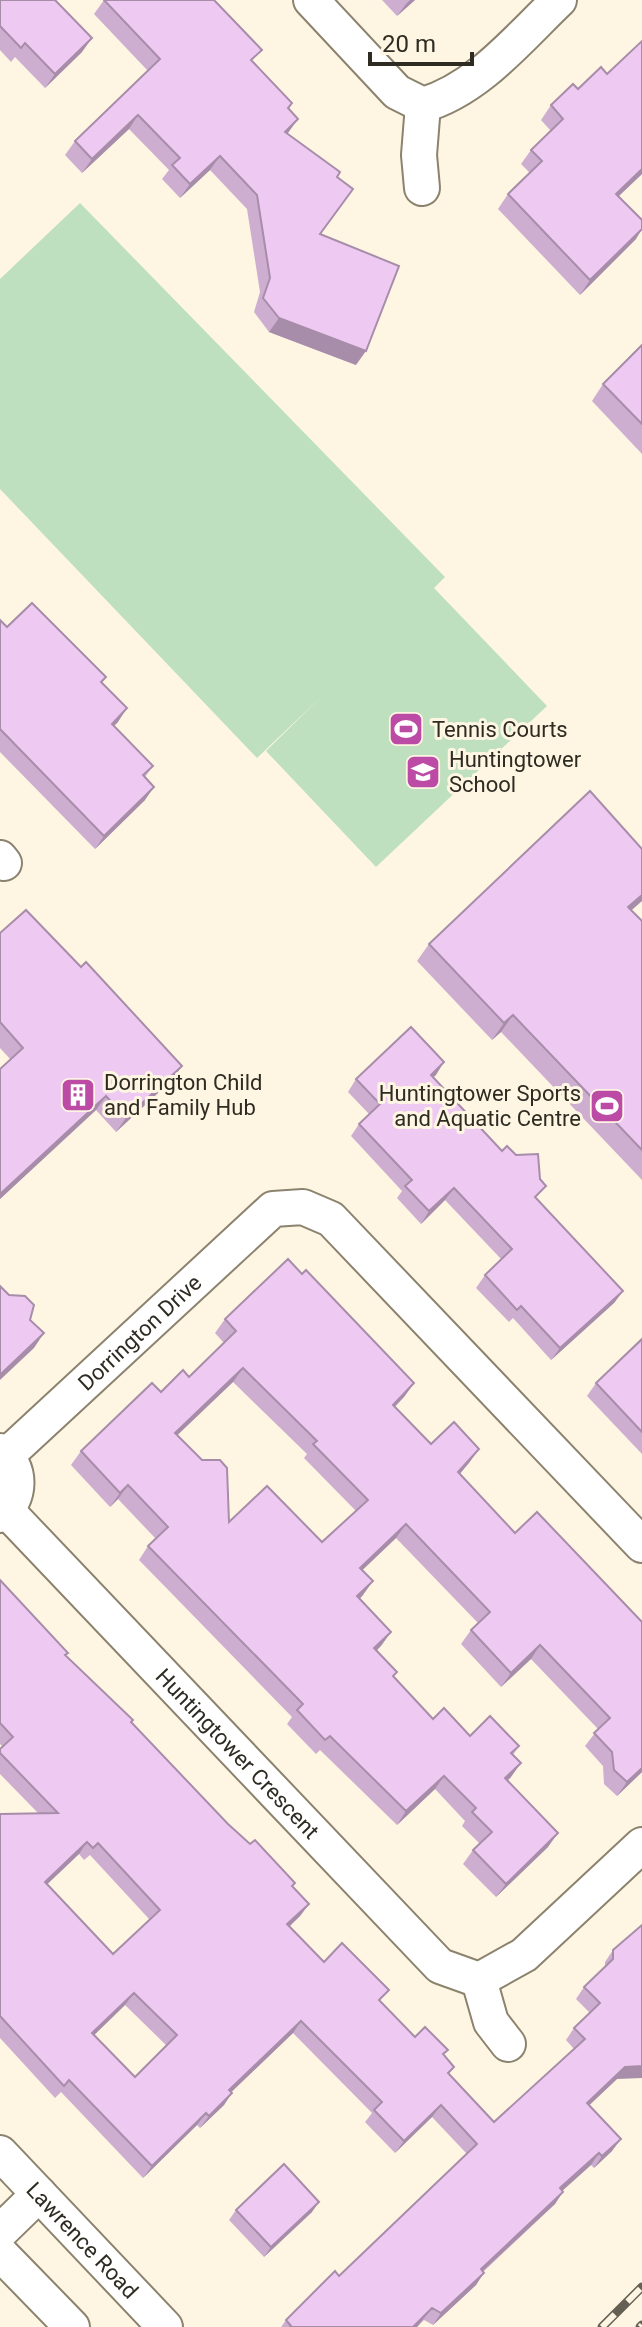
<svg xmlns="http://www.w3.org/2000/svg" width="642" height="2327" viewBox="0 0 642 2327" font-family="Roboto,sans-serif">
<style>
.green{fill:#bee0be}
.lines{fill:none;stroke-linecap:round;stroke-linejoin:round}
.minor-casing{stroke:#8c836e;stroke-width:38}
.minor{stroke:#fff;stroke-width:34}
.rail-casing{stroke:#646054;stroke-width:9}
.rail{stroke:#fef6e3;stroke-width:6;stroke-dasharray:18;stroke-linecap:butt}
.wall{fill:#cdaed0;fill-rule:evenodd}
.shaded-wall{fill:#a78da9}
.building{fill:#eecaf2;stroke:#a78da9;stroke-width:2;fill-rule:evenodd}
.labels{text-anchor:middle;stroke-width:6;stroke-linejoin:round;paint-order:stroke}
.poi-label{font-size:22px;fill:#2e2b22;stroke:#fef6e3;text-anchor:start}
.street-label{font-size:22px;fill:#2e2b22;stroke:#fef6e3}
</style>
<rect width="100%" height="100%" fill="#fef6e3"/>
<path class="green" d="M80 203 445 577 434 588 547 706 376 867 266 751 322 696 257 758 0 489V279Z"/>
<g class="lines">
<g class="minor-casing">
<g id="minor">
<path d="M311 0 397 92 423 105C478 89 518 39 559 0"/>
<path d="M422 188 419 155 423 105"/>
<path d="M0 858 4 863"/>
<path d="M0 1451C22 1466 22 1499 0 1515"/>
<path id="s1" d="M6 1456 273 1209 303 1207 331 1219 642 1545"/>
<path id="s2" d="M6 1510 440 1966 479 1980 524 1955 642 1845"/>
<path d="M479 1980 491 2022 508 2044"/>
<path id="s3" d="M0 2153 165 2327"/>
<path d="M0 2232 39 2194"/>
<path d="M0 2253 72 2327"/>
</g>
</g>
<use href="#minor" class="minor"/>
<g class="rail-casing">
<g id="rail">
<path d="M602 2327 642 2287"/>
<path d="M640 2327 642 2325"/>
</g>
</g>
<use href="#rail" class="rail"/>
</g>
<g class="wall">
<path d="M0 0 82 52 45 88 15 57 11 62 0 50Z"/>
<path d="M104 0 254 62 292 103 289 109 288 134 337 177 320 234 356 365 269 332 254 312 260 292 247 209 210 170 180 198 162 179 169 170 129 129 82 173 65 155 75 141 148 71 94 14Z"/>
<path d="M382 0H415L397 16Z"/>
<path d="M551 105 642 174 619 196 636 239 580 295 498 209 508 194 530 173 521 164 531 150 551 131 541 120Z"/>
<path d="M642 345V454L592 401 603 384Z"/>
<path d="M0 620 7 627 106 677 102 683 118 722 114 726 153 766 145 777V800L95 849 0 752Z"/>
<path d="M632 911 642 921V1180L501 1032 492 1040 417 961 429 944Z"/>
<path d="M0 933 171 1081 116 1132 96 1110 0 1199V1069L11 1060 0 1048Z"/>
<path d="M436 1075 433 1077 537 1199 623 1291 614 1303 551 1360 513 1318 509 1322 476 1288 485 1275 502 1260 445 1200 421 1224 397 1198 402 1191 351 1136 359 1124 369 1114 348 1092 356 1079Z"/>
<path d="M302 1274 414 1383 404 1397 395 1407 431 1444 479 1449 460 1474 515 1533 642 1772 617 1796 604 1784 603 1766 585 1746 598 1729 531 1659 501 1687 461 1644 471 1630 478 1623 396 1538 362 1570 363 1595 360 1599 391 1632 377 1650 394 1677 433 1719 470 1736 519 1746 513 1755 511 1777 508 1780 548 1847 496 1897 463 1864 473 1850 480 1844 462 1826 465 1821 435 1789 397 1825 320 1750 316 1754 287 1724 292 1717 139 1560 148 1546 156 1539 118 1499 110 1507 71 1465 81 1451 161 1392 189 1377 224 1343 215 1333 225 1319ZM233 1382 307 1454 304 1458 356 1511 322 1542 229 1522 177 1435Z"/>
<path d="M642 1339V1454L587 1396 596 1383Z"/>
<path d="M0 1580 66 1656 228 1824 292 1886 309 1904 300 1916 289 1927 324 1962 381 2002 415 2037 444 2056 454 2067 449 2074 494 2122 574 2049 566 2040 574 2028 590 2013 576 1999 584 1987 605 1967V1962L613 1950 617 2079 589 2105 612 2151 594 2168 591 2165 562 2191 555 2204 483 2272 476 2285 433 2325 424 2320 417 2327H281L286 2320 339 2276 467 2154 432 2117 395 2153 365 2122 372 2113 293 2033 231 2092 224 2105 200 2128 197 2125 143 2178 61 2092 55 2098 0 2038V1814L38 1813 0 1774V1749L3 1747 0 1744ZM79 1854 84 1860 90 1855 150 1920 113 1954 47 1884ZM125 2005 167 2046 135 2077 94 2035Z"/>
<path d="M236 2210 312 2212 264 2257 229 2220Z"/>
</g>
<g class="shaded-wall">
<path d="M410 0H415L397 16 406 4Z"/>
<path d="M92 38 82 52 45 88 55 74Z"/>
<path d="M138 115 129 129 82 173 92 159Z"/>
<path d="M298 119 288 133 275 146 285 132Z"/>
<path d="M220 156 210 170 180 198 190 184Z"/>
<path d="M642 169V174L606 208 616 194Z"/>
<path d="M642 229 636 239 580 295 590 280Z"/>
<path d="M279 318 366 351 356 365 269 332Z"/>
<path d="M127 708 118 722 102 737 112 724Z"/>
<path d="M154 787 145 800 95 849 104 836Z"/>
<path d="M642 895V901L616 924 628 907Z"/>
<path d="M513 1015 501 1032 492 1040 504 1023Z"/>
<path d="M444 1062 436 1075 422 1087 431 1075Z"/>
<path d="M182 1066 171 1081 116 1132 126 1118Z"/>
<path d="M106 1096 96 1110 0 1199V1194Z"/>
<path d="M454 1188 445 1200 421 1224 429 1211Z"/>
<path d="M623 1291 614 1303 551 1360 560 1348Z"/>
<path d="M44 1333 34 1348 0 1380V1375Z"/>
<path d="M243 1368 233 1382 165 1447 175 1433Z"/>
<path d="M414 1383 404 1397 383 1418 393 1405Z"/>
<path d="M479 1449 469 1463 449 1486 458 1472Z"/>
<path d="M128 1485 118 1499 110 1507 120 1493Z"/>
<path d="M406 1524 396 1538 350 1582 360 1568Z"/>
<path d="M373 1581 363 1595 348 1610 357 1596Z"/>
<path d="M391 1632 381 1646 365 1662 374 1648Z"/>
<path d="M540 1645 531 1659 501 1687 511 1673Z"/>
<path d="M521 1763 511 1777 496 1792 505 1778Z"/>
<path d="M642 1768V1772L617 1796 627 1782Z"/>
<path d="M444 1776 435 1789 397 1825 406 1811Z"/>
<path d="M558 1833 548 1847 496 1897 506 1884Z"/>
<path d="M87 1842 79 1854 37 1894 45 1882Z"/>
<path d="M309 1904 300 1916 279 1936 287 1924Z"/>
<path d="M134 1993 125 2005 84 2045 92 2033Z"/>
<path d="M301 2021 293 2033 221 2102 229 2090Z"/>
<path d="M642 2066V2078L617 2079 579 2115 587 2103 625 2067Z"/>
<path d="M232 2093 224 2105 200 2128 209 2116Z"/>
<path d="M441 2105 432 2117 395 2153 404 2141Z"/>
<path d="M206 2113 197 2125 143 2178 152 2166Z"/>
<path d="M621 2139 612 2151 594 2168 602 2156Z"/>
<path d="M599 2153 591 2165 552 2200 560 2188Z"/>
<path d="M563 2192 555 2204 472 2281 481 2269Z"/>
<path d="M319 2202 312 2212 264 2257 271 2247Z"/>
<path d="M484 2273 476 2285 433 2325 441 2313Z"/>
<path d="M432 2308 417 2327H413Z"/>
</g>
<g class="building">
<path d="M0 0H55L92 38 55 74 25 43 21 48 0 26Z"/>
<path d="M104 0H214L262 50 251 60 292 103 288 108 298 119 285 132 340 172 337 177 353 189 320 234 399 266 366 351 279 318 263 298 270 278 257 195 220 156 190 184 172 165 180 158 138 115 92 159 75 141 160 59Z"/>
<path d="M642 41V169L616 194 642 220V229L590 280 508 194 542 161 531 150 563 119 551 105 573 84 578 89 601 67 607 74Z"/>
<path d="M642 345V424L603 384Z"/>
<path d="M32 603 106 677 101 682 127 708 112 724 153 766 143 775 154 787 104 836 0 729V620L7 627Z"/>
<path d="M590 791 642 849V895L628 907 642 921V1150L513 1015 504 1023 429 944Z"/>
<path d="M26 910 81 967 86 962 182 1066 126 1118 106 1096 0 1194V1069L23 1048 0 1022V933Z"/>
<path d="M411 1027 444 1062 431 1075 502 1151 507 1146 516 1155 538 1154 540 1179 546 1186 535 1197 623 1291 560 1348 521 1306 517 1310 485 1275 512 1249 454 1188 429 1211 405 1186 412 1180 359 1124 380 1104 356 1079Z"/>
<path d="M288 1259 302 1274 306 1270 414 1383 393 1405 431 1444 454 1422 479 1449 458 1472 515 1533 537 1512 642 1622V1768L627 1782 614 1770 612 1752 594 1733 610 1718 540 1645 511 1673 471 1630 490 1612 406 1524 360 1568 373 1581 357 1596 391 1632 374 1648 397 1672 393 1676 433 1719 444 1708 470 1736 490 1716 519 1746 511 1753 521 1763 505 1778 558 1833 506 1884 473 1850 492 1832 472 1812 476 1808 444 1776 406 1811 330 1736 325 1740 297 1710 303 1704 148 1546 168 1527 128 1485 120 1493 81 1451 152 1383 161 1392 183 1370 189 1377 236 1331 225 1319ZM243 1368 317 1441 313 1444 368 1500 322 1542 267 1486 229 1522 227 1468 220 1460H202L175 1433Z"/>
<path d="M0 1286 9 1295 25 1296 34 1305 30 1320 44 1333 0 1375Z"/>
<path d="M642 1339V1432L596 1383Z"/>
<path d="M0 1580 68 1653 65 1655 133 1720 131 1722 228 1824 250 1844 255 1840 295 1883 292 1886 309 1904 287 1924 324 1962 342 1943 389 1990 379 2000 415 2037 425 2027 448 2050 443 2054 454 2067 448 2073 494 2122 585 2039 574 2028 600 2003 584 1987 613 1959V1950L642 1925V2066L625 2067 587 2103 621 2139 602 2156 599 2153 560 2188 563 2192 481 2269 484 2273 441 2313 432 2308 413 2327H290L291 2326 286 2320 335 2271 339 2276 477 2144 441 2105 404 2141 374 2110 382 2102 301 2021 229 2090 232 2093 209 2116 206 2113 152 2166 69 2080 64 2086 0 2016V1814L58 1813 0 1753V1749L13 1737 0 1723ZM87 1842 93 1848 98 1843 160 1910 113 1954 45 1882ZM134 1993 177 2035 135 2077 92 2033Z"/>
<path d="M284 2164 319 2202 271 2247 236 2210Z"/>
</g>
<defs>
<g id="stadium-square" transform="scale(1.8)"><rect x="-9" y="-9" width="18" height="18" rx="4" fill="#bc4ba6" stroke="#fef6e3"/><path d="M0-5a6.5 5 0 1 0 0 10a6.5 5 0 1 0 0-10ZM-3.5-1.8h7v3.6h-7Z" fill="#fff"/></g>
<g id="school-square" transform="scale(1.8)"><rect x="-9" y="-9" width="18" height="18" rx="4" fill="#bc4ba6" stroke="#fef6e3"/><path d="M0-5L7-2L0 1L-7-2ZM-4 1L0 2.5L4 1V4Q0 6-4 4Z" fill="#fff"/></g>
<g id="building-square" transform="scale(1.8)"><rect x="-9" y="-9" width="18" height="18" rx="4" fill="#bc4ba6" stroke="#fef6e3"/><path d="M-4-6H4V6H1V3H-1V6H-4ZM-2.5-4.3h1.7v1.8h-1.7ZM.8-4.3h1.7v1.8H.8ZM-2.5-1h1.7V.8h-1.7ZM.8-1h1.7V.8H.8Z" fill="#fff"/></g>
</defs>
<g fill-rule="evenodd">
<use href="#stadium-square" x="406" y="729"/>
<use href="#school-square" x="423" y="772"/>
<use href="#building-square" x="78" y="1095"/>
<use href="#stadium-square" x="607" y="1106"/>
</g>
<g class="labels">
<g class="poi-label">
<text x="432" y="737">Tennis Courts</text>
<text x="449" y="767">Huntingtower<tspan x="449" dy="25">School</tspan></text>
<text x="104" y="1090">Dorrington Child<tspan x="104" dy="25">and Family Hub</tspan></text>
<text x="581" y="1101" text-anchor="end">Huntingtower Sports<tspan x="581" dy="25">and Aquatic Centre</tspan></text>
</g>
<g class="street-label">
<text dy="8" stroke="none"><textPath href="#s1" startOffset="182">Dorrington Drive</textPath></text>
<text dy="8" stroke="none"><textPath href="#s2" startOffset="336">Huntingtower Crescent</textPath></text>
<text dy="8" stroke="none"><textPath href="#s3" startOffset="120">Lawrence Road</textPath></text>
</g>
</g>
<path d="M370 52v12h102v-12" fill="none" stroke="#2e2b22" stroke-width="4"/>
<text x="382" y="52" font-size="24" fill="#2e2b22" stroke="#fef6e3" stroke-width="6" paint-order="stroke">20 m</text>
</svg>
